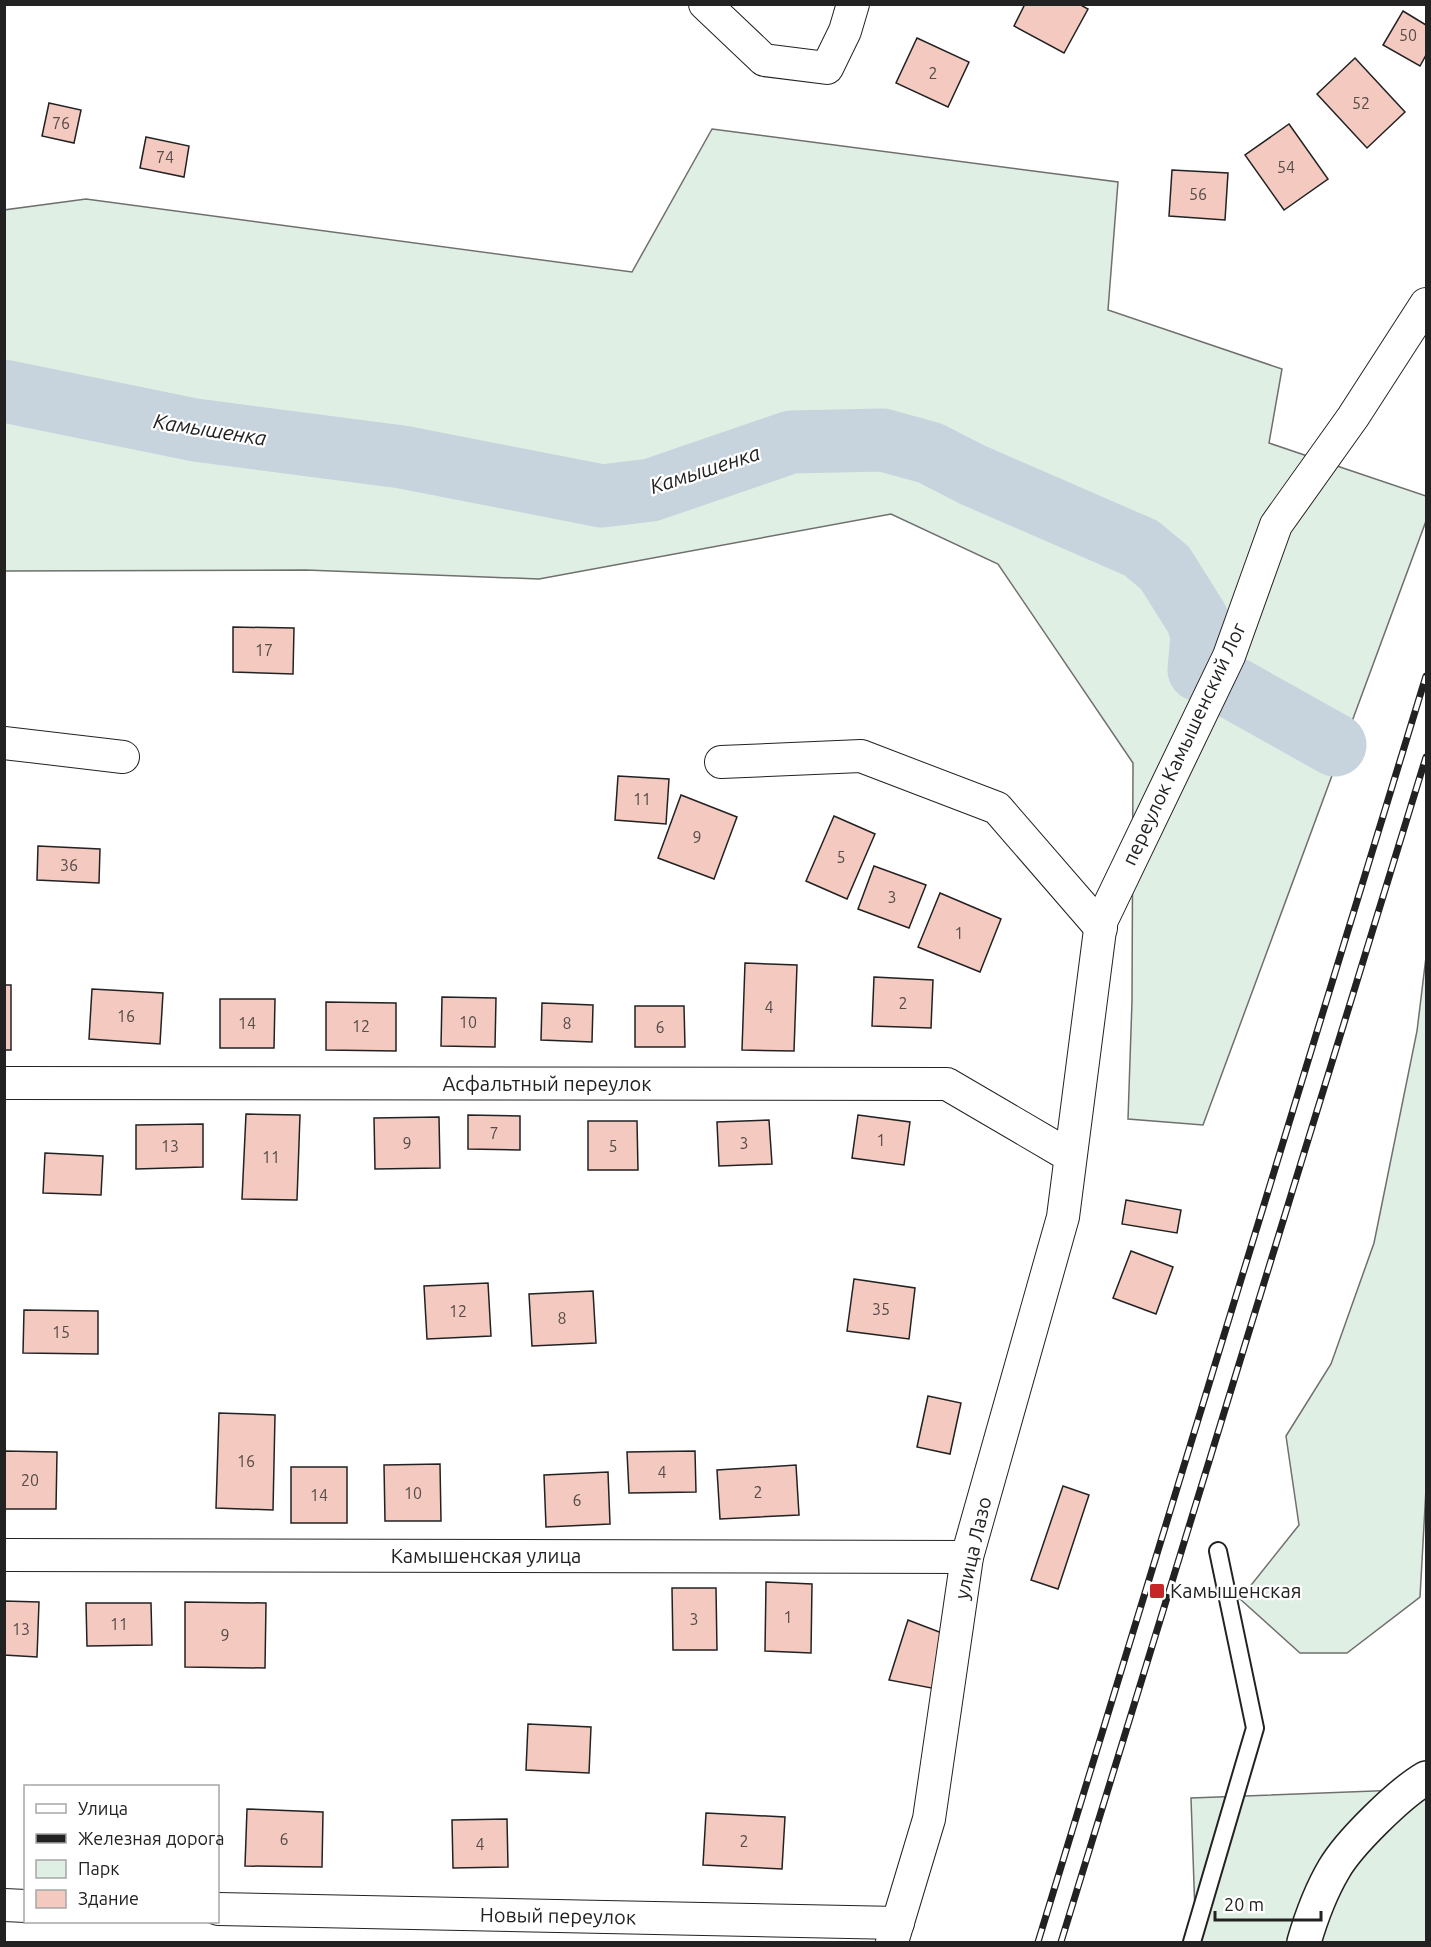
<svg xmlns="http://www.w3.org/2000/svg" width="1431" height="1947" viewBox="0 0 1431 1947" font-family="Ubuntu,sans-serif">
<style>
.green{fill:#e0efe3;stroke:#6f6f6f;stroke-width:1.5}
.lines{fill:none;stroke-linecap:round;stroke-linejoin:round}
.river{stroke:#c7d3dd;stroke-width:63}
.building{fill:#f3c9c0;stroke:#222;stroke-width:1.5}
.lane-casing{stroke:#222;stroke-width:20}
.street-casing{stroke:#222;stroke-width:34}
.highway-casing{stroke:#222;stroke-width:36}
.lane{stroke:#fff;stroke-width:16}
.street{stroke:#fff;stroke-width:32}
.highway{stroke:#fff;stroke-width:33}
.rail-casing{stroke:#222;stroke-width:7}
.rail{stroke:#fff;stroke-width:4.5;stroke-dasharray:14;stroke-linecap:butt}
.poi-dot{fill:#c62828;stroke:#fff;stroke-width:2}
.labels{text-anchor:middle;stroke-width:4.5;stroke-linejoin:round;paint-order:stroke}
.number-label{font-size:16px;fill:#564c4a}
.street-label{font-size:20px;fill:#222;stroke:#fff}
.poi-label{font-size:20px;fill:#222;stroke:#fff;text-anchor:start}
.water-label{font-size:21px;font-style:italic;fill:#222;stroke:#fff}
</style>
<rect width="100%" height="100%" fill="#fff"/>
<g class="green">
<path d="M712 129 1118 182 1108 310 1282 369 1269 443 1426 496V521L1203 1125 1128 1119 1132 1001 1133 763 998 564 891 514 539 579 306 570 5 571 4 210 86 199 632 272Z"/>
<path d="M1426 957V1489L1420 1597 1347 1653H1300L1240 1599 1299 1525 1286 1436 1331 1364 1374 1243 1417 1031Z"/>
<path d="M1426 1789V1942H1196L1191 1798Z"/>
</g>
<g class="lines">
<g class="river">
<path d="M4 391 195 430 402 457 602 496 651 490 791 442 883 440 930 453 973 475 1141 548 1165 568 1197 619 1202 635 1199 670"/>
<path d="M1235 689 1335 745"/>
</g>
</g>
<g class="building">
<path d="M1025 4H1079L1088 9 1064 53 1014 26Z"/>
<path d="M1403 11 1426 25V55L1420 66 1383 45Z"/>
<path d="M917 38 969 62 948 107 896 83Z"/>
<path d="M1355 58 1405 112 1367 148 1317 94Z"/>
<path d="M49 103 81 110 74 143 42 136Z"/>
<path d="M1289 124 1328 179 1284 210 1245 155Z"/>
<path d="M146 137 189 146 184 177 140 168Z"/>
<path d="M1172 170 1228 173 1225 220 1169 216Z"/>
<path d="M233 627 294 628 293 674 233 672Z"/>
<path d="M618 776 669 779 666 824 615 820Z"/>
<path d="M681 795 737 817 714 879 658 858Z"/>
<path d="M834 816 875 834 847 899 806 881Z"/>
<path d="M38 846 100 849 99 883 37 880Z"/>
<path d="M874 866 926 885 909 928 858 909Z"/>
<path d="M940 893 1001 919 980 972 918 947Z"/>
<path d="M745 963 797 965 794 1051 742 1050Z"/>
<path d="M874 977 933 980 931 1028 872 1026Z"/>
<rect x="4" y="985" width="7" height="65"/>
<path d="M92 989 163 993 160 1044 89 1039Z"/>
<path d="M442 997 496 998 495 1047 441 1046Z"/>
<path d="M220 999H275L274 1048H220Z"/>
<path d="M326 1002 396 1003V1051L326 1050Z"/>
<path d="M542 1003 593 1005 592 1042 541 1040Z"/>
<path d="M635 1006H684L685 1047H635Z"/>
<path d="M246 1114 300 1115 297 1200 242 1199Z"/>
<path d="M468 1115 520 1116V1150L468 1149Z"/>
<path d="M858 1115 910 1122 904 1165 852 1158Z"/>
<path d="M439 1117 440 1168 375 1169 374 1118Z"/>
<path d="M769 1120 772 1164 719 1166 717 1122Z"/>
<path d="M588 1121H637L638 1170H588Z"/>
<path d="M203 1124V1167L136 1169V1125Z"/>
<path d="M45 1153 103 1156 101 1195 43 1193Z"/>
<path d="M1126 1200 1181 1210 1177 1233 1122 1224Z"/>
<path d="M1131 1251 1173 1267 1156 1314 1113 1298Z"/>
<path d="M854 1279 915 1288 909 1339 847 1331Z"/>
<path d="M488 1283 491 1336 427 1339 424 1286Z"/>
<path d="M593 1291 596 1343 532 1346 529 1294Z"/>
<path d="M24 1310 98 1311V1354L23 1353Z"/>
<path d="M928 1396 961 1403 950 1454 917 1447Z"/>
<path d="M219 1413 275 1415 273 1510 216 1508Z"/>
<path d="M4 1451 57 1452 56 1509H4Z"/>
<path d="M695 1451 696 1492 629 1493 627 1452Z"/>
<path d="M440 1464 441 1521H385L384 1465Z"/>
<path d="M796 1465 799 1515 720 1519 717 1470Z"/>
<rect x="291" y="1467" width="56" height="56"/>
<path d="M608 1472 610 1524 546 1527 544 1475Z"/>
<path d="M1063 1486 1089 1495 1058 1589 1031 1580Z"/>
<path d="M766 1582 812 1584 811 1653 765 1651Z"/>
<path d="M672 1588H716L717 1650H673Z"/>
<path d="M4 1601 39 1602 37 1657 4 1655Z"/>
<path d="M185 1602 266 1603 265 1668 185 1667Z"/>
<path d="M86 1603H151L152 1645 87 1646Z"/>
<path d="M908 1620 955 1638 942 1690 889 1680Z"/>
<path d="M528 1724 591 1727 589 1773 526 1770Z"/>
<path d="M247 1809 323 1812 322 1867 245 1866Z"/>
<path d="M706 1813 785 1817 782 1869 703 1865Z"/>
<path d="M507 1819 508 1867 453 1868 452 1820Z"/>
</g>
<g class="lines">
<g class="lane-casing">
<path id="lane" d="M1192 1942 1255 1728 1218 1551"/>
</g>
<g class="street-casing">
<g id="street">
<path d="M705 4 764 60 827 68 845 31 853 4"/>
<path d="M4 743 123 757"/>
<path d="M721 762 861 756 997 808 1101 928"/>
<path d="M4 1083 947 1084 1070 1156"/>
<path d="M4 1555 967 1557"/>
<path d="M4 1905 26 1906"/>
<path d="M218 1909 898 1923"/>
<path d="M892 1942 929 1819 967 1557 1063 1217 1101 922 1229 656 1276 525 1353 417 1426 304"/>
</g>
</g>
<g class="highway-casing">
<path id="highway" d="M1304 1942C1311 1918 1321 1891 1334 1869 1349 1843 1400 1793 1426 1778"/>
</g>
<use href="#lane" class="lane"/>
<use href="#street" class="street"/>
<use href="#highway" class="highway"/>
<g class="rail-casing">
<g id="rail">
<path d="M1038 1942 1426 676"/>
<path d="M1061 1942 1426 757"/>
</g>
</g>
<use href="#rail" class="rail"/>
</g>
<rect class="poi-dot" x="1149" y="1583" width="16" height="16" rx="3"/>
<g class="labels">
<g class="number-label">
<text x="1408" y="41">50</text>
<text x="933" y="79">2</text>
<text x="1361" y="109">52</text>
<text x="61" y="129">76</text>
<text x="165" y="163">74</text>
<text x="1286" y="173">54</text>
<text x="1198" y="200">56</text>
<text x="264" y="656">17</text>
<text x="642" y="805">11</text>
<text x="697" y="843">9</text>
<text x="841" y="863">5</text>
<text x="69" y="871">36</text>
<text x="892" y="903">3</text>
<text x="959" y="939">1</text>
<text x="903" y="1009">2</text>
<text x="769" y="1013">4</text>
<text x="126" y="1022">16</text>
<text x="468" y="1028">10</text>
<text x="247" y="1029">14</text>
<text x="567" y="1029">8</text>
<text x="361" y="1032">12</text>
<text x="660" y="1033">6</text>
<text x="494" y="1139">7</text>
<text x="881" y="1146">1</text>
<text x="407" y="1149">9</text>
<text x="744" y="1149">3</text>
<text x="170" y="1152">13</text>
<text x="613" y="1152">5</text>
<text x="271" y="1163">11</text>
<text x="881" y="1315">35</text>
<text x="458" y="1317">12</text>
<text x="562" y="1324">8</text>
<text x="61" y="1338">15</text>
<text x="246" y="1467">16</text>
<text x="662" y="1478">4</text>
<text x="30" y="1486">20</text>
<text x="758" y="1498">2</text>
<text x="413" y="1499">10</text>
<text x="319" y="1501">14</text>
<text x="577" y="1506">6</text>
<text x="788" y="1623">1</text>
<text x="694" y="1625">3</text>
<text x="119" y="1630">11</text>
<text x="21" y="1635">13</text>
<text x="225" y="1641">9</text>
<text x="284" y="1845">6</text>
<text x="744" y="1847">2</text>
<text x="480" y="1850">4</text>
</g>
<g class="street-label">
<text transform="translate(1184 744) rotate(-65)" y="7">переулок Камышенский Лог</text>
<text x="547" y="1091">Асфальтный переулок</text>
<text transform="translate(973 1548) rotate(-77)" y="7">улица Лазо</text>
<text x="486" y="1563">Камышенская улица</text>
<text transform="translate(558 1916) rotate(1)" y="7">Новый переулок</text>
</g>
<g class="poi-label">
<text x="1170" y="1598">Камышенская</text>
</g>
<g class="water-label">
<text transform="translate(210 430) rotate(9)" y="7">Камышенка</text>
<text transform="translate(705 470) rotate(-18)" y="7">Камышенка</text>
</g>
</g>
<rect width="1431" height="1947" fill="none" stroke="#222222" stroke-width="12"/>
<rect x="24" y="1785" width="195" height="138" fill="#ffffff" stroke="#a7a7a7" stroke-width="1.5"/>
<rect x="36" y="1804" width="30" height="9" fill="#ffffff" stroke="#a7a7a7" stroke-width="1.5"/>
<text x="78" y="1815" font-size="18" fill="#222222">Улица</text>
<rect x="36" y="1834" width="30" height="9" fill="#222222" stroke="#a7a7a7" stroke-width="1.5"/>
<text x="78" y="1845" font-size="18" fill="#222222">Железная дорога</text>
<rect x="36" y="1860" width="30" height="18" fill="#e0efe3" stroke="#a7a7a7" stroke-width="1.5"/>
<text x="78" y="1875" font-size="18" fill="#222222">Парк</text>
<rect x="36" y="1890" width="30" height="18" fill="#f3c9c0" stroke="#a7a7a7" stroke-width="1.5"/>
<text x="78" y="1905" font-size="18" fill="#222222">Здание</text>
<path d="M1215 1911v9h106v-9" fill="none" stroke="#222222" stroke-width="3"/>
<text x="1224" y="1911" font-size="18" fill="#222222" stroke="#ffffff" stroke-width="4.5" paint-order="stroke">20 m</text>
</svg>
